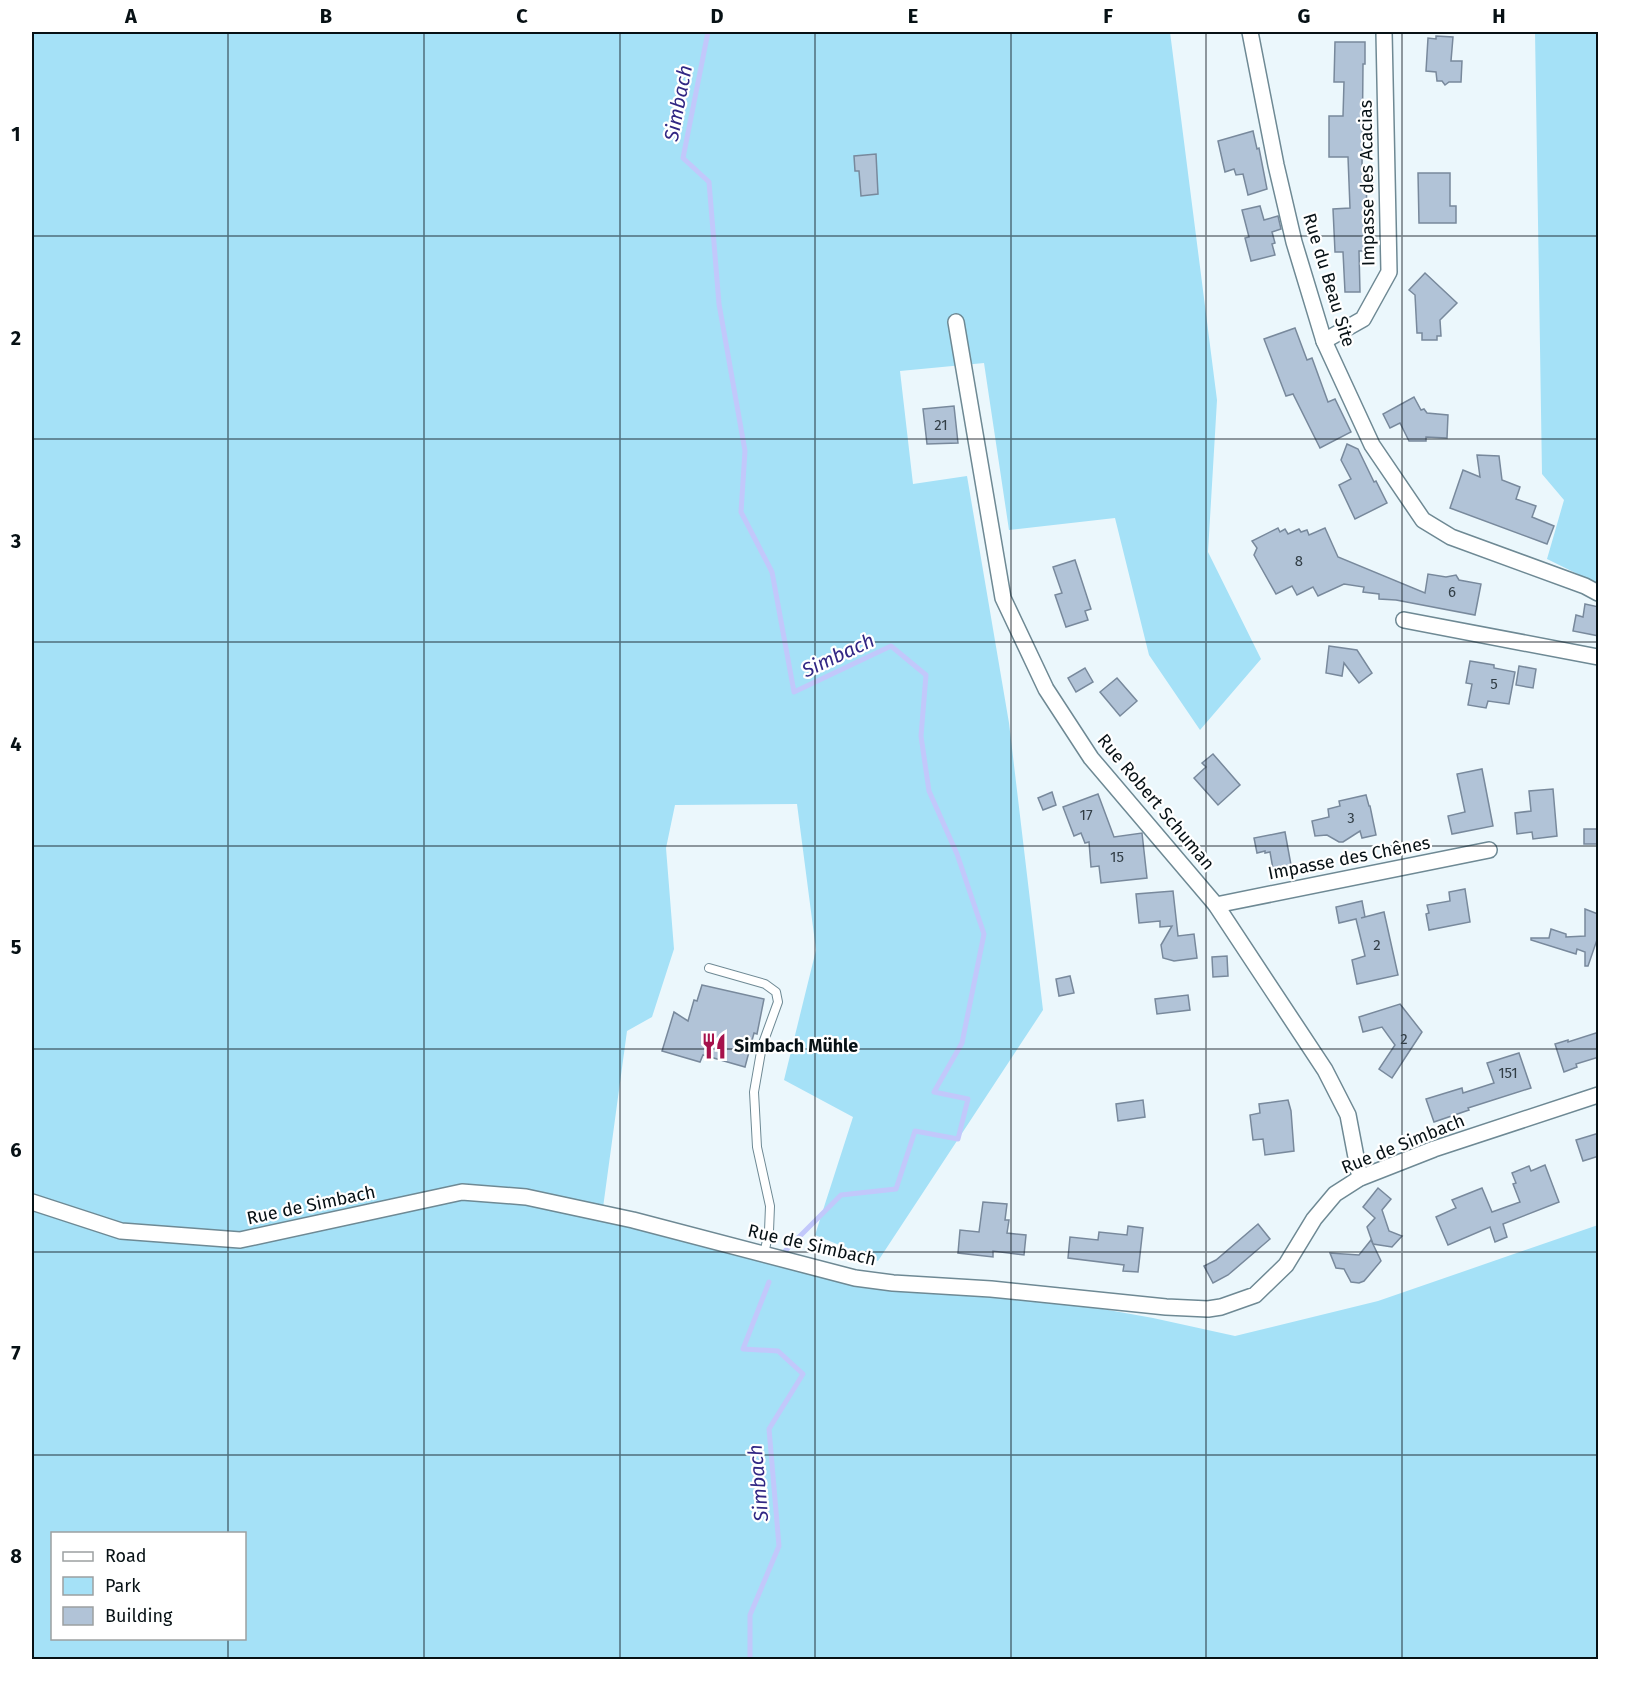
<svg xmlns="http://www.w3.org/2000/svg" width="1630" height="1691" viewBox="0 0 1630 1691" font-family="'Fira Sans',sans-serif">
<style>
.green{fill:#a5e1f7;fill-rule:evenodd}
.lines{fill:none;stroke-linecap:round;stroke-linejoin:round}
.stream{stroke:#c2c8fb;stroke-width:5}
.building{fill:#b1c3d7;stroke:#78899c;stroke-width:1.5}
.lane-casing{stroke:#6e8994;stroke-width:10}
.street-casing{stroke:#6e8994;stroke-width:18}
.lane{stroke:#fff;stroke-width:8}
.street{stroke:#fff;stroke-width:15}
.grid{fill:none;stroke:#071115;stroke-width:1.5;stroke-opacity:0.55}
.labels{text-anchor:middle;stroke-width:4.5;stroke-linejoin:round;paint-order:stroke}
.number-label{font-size:15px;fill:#323e46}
.street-label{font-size:18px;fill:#071115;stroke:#fff}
.poi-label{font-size:18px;font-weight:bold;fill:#071115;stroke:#fff;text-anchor:start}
.water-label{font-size:20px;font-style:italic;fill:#312784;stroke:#fff}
.neatline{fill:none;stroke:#071115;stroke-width:2}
.grid-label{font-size:20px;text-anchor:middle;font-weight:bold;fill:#071115}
</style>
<rect width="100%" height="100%" fill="#ebf7fc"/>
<g class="green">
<path d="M32 32H1170L1217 400 1208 552 1261 659 1200 730 1149 655 1115 518 1009 530 984 363 900 371 913 484 967 476 1009 723 1043 1010 878 1261 815 1235 853 1117 784 1080 816 950 797 804 675 805 666 848 674 949 652 1017 627 1031 602 1215 777 1263 991 1289 1153 1318 1235 1336 1378 1301 1598 1225V1659L32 1660ZM52 1534H244V1638H52Z"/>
<path d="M1535 32H1598V584L1547 559 1564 500 1542 474Z"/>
</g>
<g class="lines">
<g class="stream">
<path d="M708 32 683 158 709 182 719 304 745 451 741 512 772 572 794 692 891 646 926 675 921 736 929 791 957 854 984 934 962 1043 934 1092 968 1099 958 1139 915 1131 896 1189 841 1195 784 1252"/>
<path d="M747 1660 750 1658V1615L779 1546 769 1429 803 1374 778 1351 743 1349 769 1282"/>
</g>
</g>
<g class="building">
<path d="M1436 36 1453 37 1451 61H1462L1461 82H1449L1445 85 1442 81H1437L1436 72 1426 71 1428 38 1436 39Z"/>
<path d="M1335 42H1365V64H1363L1362 168H1372L1373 183 1366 184 1369 251H1359L1360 292H1345L1343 252H1335L1333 209 1350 208 1348 157H1329V116H1343L1344 82H1334Z"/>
<path d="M1253 131 1257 149 1259 148 1267 189 1248 195 1243 174 1236 175 1234 169 1225 172 1218 141Z"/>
<path d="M876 154 878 194 861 196 859 171H855L854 156Z"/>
<path d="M1418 173H1450V206H1456V223H1419Z"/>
<path d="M1260 206 1264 220 1278 216 1281 229 1272 232 1275 243 1272 244 1275 255 1251 261 1245 238 1249 237 1242 210Z"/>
<path d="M1425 273 1457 303 1440 320 1441 336H1437V340H1422V333H1417L1415 295 1409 290Z"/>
<path d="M1295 328 1307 360 1312 358 1328 402 1335 399 1351 432 1320 448 1293 394 1286 396 1264 339Z"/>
<path d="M1414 397 1421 410 1424 409 1427 413 1448 415 1447 438 1426 437V441H1409L1400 423 1390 428 1383 414Z"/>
<path d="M954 406 958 443 927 444 923 409Z"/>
<path d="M1347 444 1358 449 1374 482 1376 481 1387 503 1355 519 1339 485 1351 479 1341 460Z"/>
<path d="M1477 455 1499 456 1502 480 1520 487 1516 499 1536 506 1532 517 1554 526 1547 544 1450 508 1463 470 1480 477Z"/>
<path d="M1278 528 1280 532 1285 529 1288 534 1299 529 1301 532 1307 530 1309 535 1325 528 1338 557 1425 593 1428 574 1446 577 1456 575 1459 580 1481 584 1475 615 1396 600 1379 599V594L1363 592 1364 587 1344 584 1318 596 1313 587 1297 595 1292 586 1276 594 1254 555 1257 548 1252 541Z"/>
<path d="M1075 560 1091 609 1085 611 1088 620 1066 627 1055 595 1062 593 1053 567Z"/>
<path d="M1585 604 1599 607V636L1573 631 1576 615 1583 617Z"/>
<path d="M1329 646 1357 650 1372 673 1359 683 1344 663 1342 676 1326 673Z"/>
<path d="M1470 661 1494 665V668L1515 672 1509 704 1488 701 1486 708 1468 705 1472 684 1466 683Z"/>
<path d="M1519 666 1536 669 1533 688 1516 685Z"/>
<path d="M1085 668 1093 682 1076 692 1068 678Z"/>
<path d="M1117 678 1137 701 1120 716 1100 692Z"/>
<path d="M1213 754 1240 785 1218 805 1194 778 1206 767 1202 763Z"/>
<path d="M1482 769 1493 826 1452 834 1448 816 1465 812 1457 774Z"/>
<path d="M1553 789 1557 836 1533 839 1532 832 1517 834 1515 813 1531 811 1529 791Z"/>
<path d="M1052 792 1056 805 1043 810 1038 798Z"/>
<path d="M1098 794 1114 837 1142 833 1147 878 1101 883 1099 866 1091 867 1089 842 1085 843 1081 833 1074 836 1063 807Z"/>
<path d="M1366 795 1369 806H1370L1376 835 1362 838 1360 831 1343 842H1339L1327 835 1315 836 1312 821 1329 817 1328 809 1340 806 1339 801Z"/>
<rect x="1584" y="829" width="15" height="15"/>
<path d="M1285 832 1291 865 1273 869 1270 852 1265 853V851L1257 853 1254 838Z"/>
<path d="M1465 889 1470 922 1429 930 1426 914 1429 913 1427 905 1450 901 1449 892Z"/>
<path d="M1173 891 1178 936 1194 934 1197 958 1174 961 1163 958 1161 945 1172 926 1160 927V921L1139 923 1136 894Z"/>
<path d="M1362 901 1365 917 1361 918 1384 912 1398 975 1357 984 1352 960 1365 956 1356 919 1339 923 1336 907Z"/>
<path d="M1585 909 1598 914 1599 934 1588 966H1585V952L1577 949 1576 954 1531 940V938H1549L1551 929 1566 934V937L1585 936Z"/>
<path d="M1227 956 1228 976 1213 977 1212 957Z"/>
<path d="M1070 976 1074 993 1059 996 1056 979Z"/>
<path d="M702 985 764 999 757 1034 754 1033 745 1067 703 1055 700 1062 662 1051 674 1012 688 1021 694 1000 697 1001Z"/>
<path d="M1188 995 1190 1010 1157 1014 1155 999Z"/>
<path d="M1400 1004 1422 1032 1392 1078 1379 1069 1395 1045 1382 1027 1363 1032 1359 1017Z"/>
<path d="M1599 1032V1057L1576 1064 1577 1067 1564 1072 1555 1044 1568 1040V1042Z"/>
<path d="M1519 1053 1531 1088 1468 1108 1469 1110 1434 1122 1426 1099 1462 1088 1463 1093 1494 1083 1487 1063Z"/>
<path d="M1143 1100 1145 1117 1118 1121 1116 1104Z"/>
<path d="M1288 1100 1291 1111 1294 1151 1265 1155 1263 1139 1253 1140 1250 1115 1260 1113 1259 1104Z"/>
<path d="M1599 1133V1156L1583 1161 1576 1140Z"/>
<path d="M1545 1165 1559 1202 1503 1224 1507 1237 1495 1242 1490 1227 1448 1245 1436 1217 1456 1208 1452 1200 1482 1188 1492 1212 1520 1202 1513 1184 1516 1183 1512 1173 1529 1166 1531 1171Z"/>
<path d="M1378 1188 1391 1199 1382 1210 1389 1231 1402 1236 1392 1247 1373 1244 1367 1227 1375 1218 1363 1207Z"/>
<path d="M983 1202 1007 1204 1005 1220H1009L1007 1233 1026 1235 1024 1255 993 1251V1257L958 1253 960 1230 979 1232Z"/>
<path d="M1258 1224 1270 1239 1228 1275 1213 1283 1204 1266 1216 1260Z"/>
<path d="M1128 1226 1143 1228 1138 1272 1123 1271 1124 1265 1068 1258 1070 1237 1098 1240 1099 1232 1127 1235Z"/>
<path d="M1371 1240 1381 1261 1364 1281 1359 1283 1351 1282 1344 1269 1336 1268 1330 1253 1359 1255Z"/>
</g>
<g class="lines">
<g class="lane-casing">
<path id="lane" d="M709 968 765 984 776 992 778 1002 762 1046 754 1092 757 1147 770 1206 769 1231 764 1254"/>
</g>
<g class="street-casing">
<g id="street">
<path d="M1250 32 1276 165 1294 242 1324 341 1372 445 1423 520 1451 537 1585 586 1598 593"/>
<path d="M956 322 1003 598 1046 689 1091 758 1216 905 1325 1070 1348 1115 1360 1178"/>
<path d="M1324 341 1363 319 1389 272 1384 32"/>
<path d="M1404 620 1598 657"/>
<path d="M1216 905 1489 850"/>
<path d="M32 1202 121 1231 240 1240 462 1192 526 1197 633 1220 855 1278 893 1283 991 1289 1166 1307 1208 1309 1221 1307 1255 1295 1286 1265 1314 1219 1335 1194 1360 1178 1434 1149 1598 1095"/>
</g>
</g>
<use href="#lane" class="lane"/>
<use href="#street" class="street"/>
</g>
<path class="grid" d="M228 32V1534M424 32V1660M620 32V1660M815 32V1660M1011 32V1660M1206 32V1660M1402 32V1660M32 236H1598M32 439H1598M32 642H1598M32 846H1598M32 1049H1598M32 1252H1598M32 1455H1598M228 1638V1660"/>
<defs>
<g id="restaurant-bare" transform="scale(2.07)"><path d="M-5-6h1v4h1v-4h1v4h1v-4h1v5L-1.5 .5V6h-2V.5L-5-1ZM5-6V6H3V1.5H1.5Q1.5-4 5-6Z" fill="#a6124c" stroke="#fff" stroke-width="2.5" paint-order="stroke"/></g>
</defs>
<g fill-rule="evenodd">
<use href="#restaurant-bare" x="714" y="1046"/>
</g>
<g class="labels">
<g class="number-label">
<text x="941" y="430">21</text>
<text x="1299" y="566">8</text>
<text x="1452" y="597">6</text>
<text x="1494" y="689">5</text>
<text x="1086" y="820">17</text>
<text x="1351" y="823">3</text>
<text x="1117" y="862">15</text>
<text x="1377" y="950">2</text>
<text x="1404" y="1044">2</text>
<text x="1508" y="1078">151</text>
</g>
<g class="street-label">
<text transform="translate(1367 183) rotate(-91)" y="6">Impasse des Acacias</text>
<text transform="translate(1329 280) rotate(73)" y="6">Rue du Beau Site</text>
<text transform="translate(1156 802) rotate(50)" y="6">Rue Robert Schuman</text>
<text transform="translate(1349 858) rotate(-11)" y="6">Impasse des Chênes</text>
<text transform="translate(1403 1144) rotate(-22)" y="6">Rue de Simbach</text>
<text transform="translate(311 1205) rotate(-12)" y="6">Rue de Simbach</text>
<text transform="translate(812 1245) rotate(13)" y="6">Rue de Simbach</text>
</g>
<g class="poi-label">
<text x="734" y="1052">Simbach Mühle</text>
</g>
<g class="water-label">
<text transform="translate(678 103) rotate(-79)" y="7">Simbach</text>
<text transform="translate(838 655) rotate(-25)" y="7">Simbach</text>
<text transform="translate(758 1483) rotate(-95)" y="7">Simbach</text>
</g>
</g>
<rect width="1630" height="1691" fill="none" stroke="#ffffff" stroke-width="66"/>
<rect x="51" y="1532" width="195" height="108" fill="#ffffff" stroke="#9ca0a1" stroke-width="1.5"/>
<rect x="63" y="1552" width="30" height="9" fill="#ffffff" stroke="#9ca0a1" stroke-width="1.5"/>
<text x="105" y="1562" font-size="18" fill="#071115">Road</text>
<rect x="63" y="1577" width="30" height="18" fill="#a5e1f7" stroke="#9ca0a1" stroke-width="1.5"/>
<text x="105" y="1592" font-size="18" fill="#071115">Park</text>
<rect x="63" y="1607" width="30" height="18" fill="#b1c3d7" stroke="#9ca0a1" stroke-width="1.5"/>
<text x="105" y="1622" font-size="18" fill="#071115">Building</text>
<rect x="33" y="33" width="1564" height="1625" class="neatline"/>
<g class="grid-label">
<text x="131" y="23">A</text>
<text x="326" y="23">B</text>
<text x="522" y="23">C</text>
<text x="717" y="23">D</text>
<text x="913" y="23">E</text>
<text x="1108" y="23">F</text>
<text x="1304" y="23">G</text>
<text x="1499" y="23">H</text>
<text x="16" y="141">1</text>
<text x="16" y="345">2</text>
<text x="16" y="548">3</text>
<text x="16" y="751">4</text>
<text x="16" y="954">5</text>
<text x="16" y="1157">6</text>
<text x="16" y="1360">7</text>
<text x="16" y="1563">8</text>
</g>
</svg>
